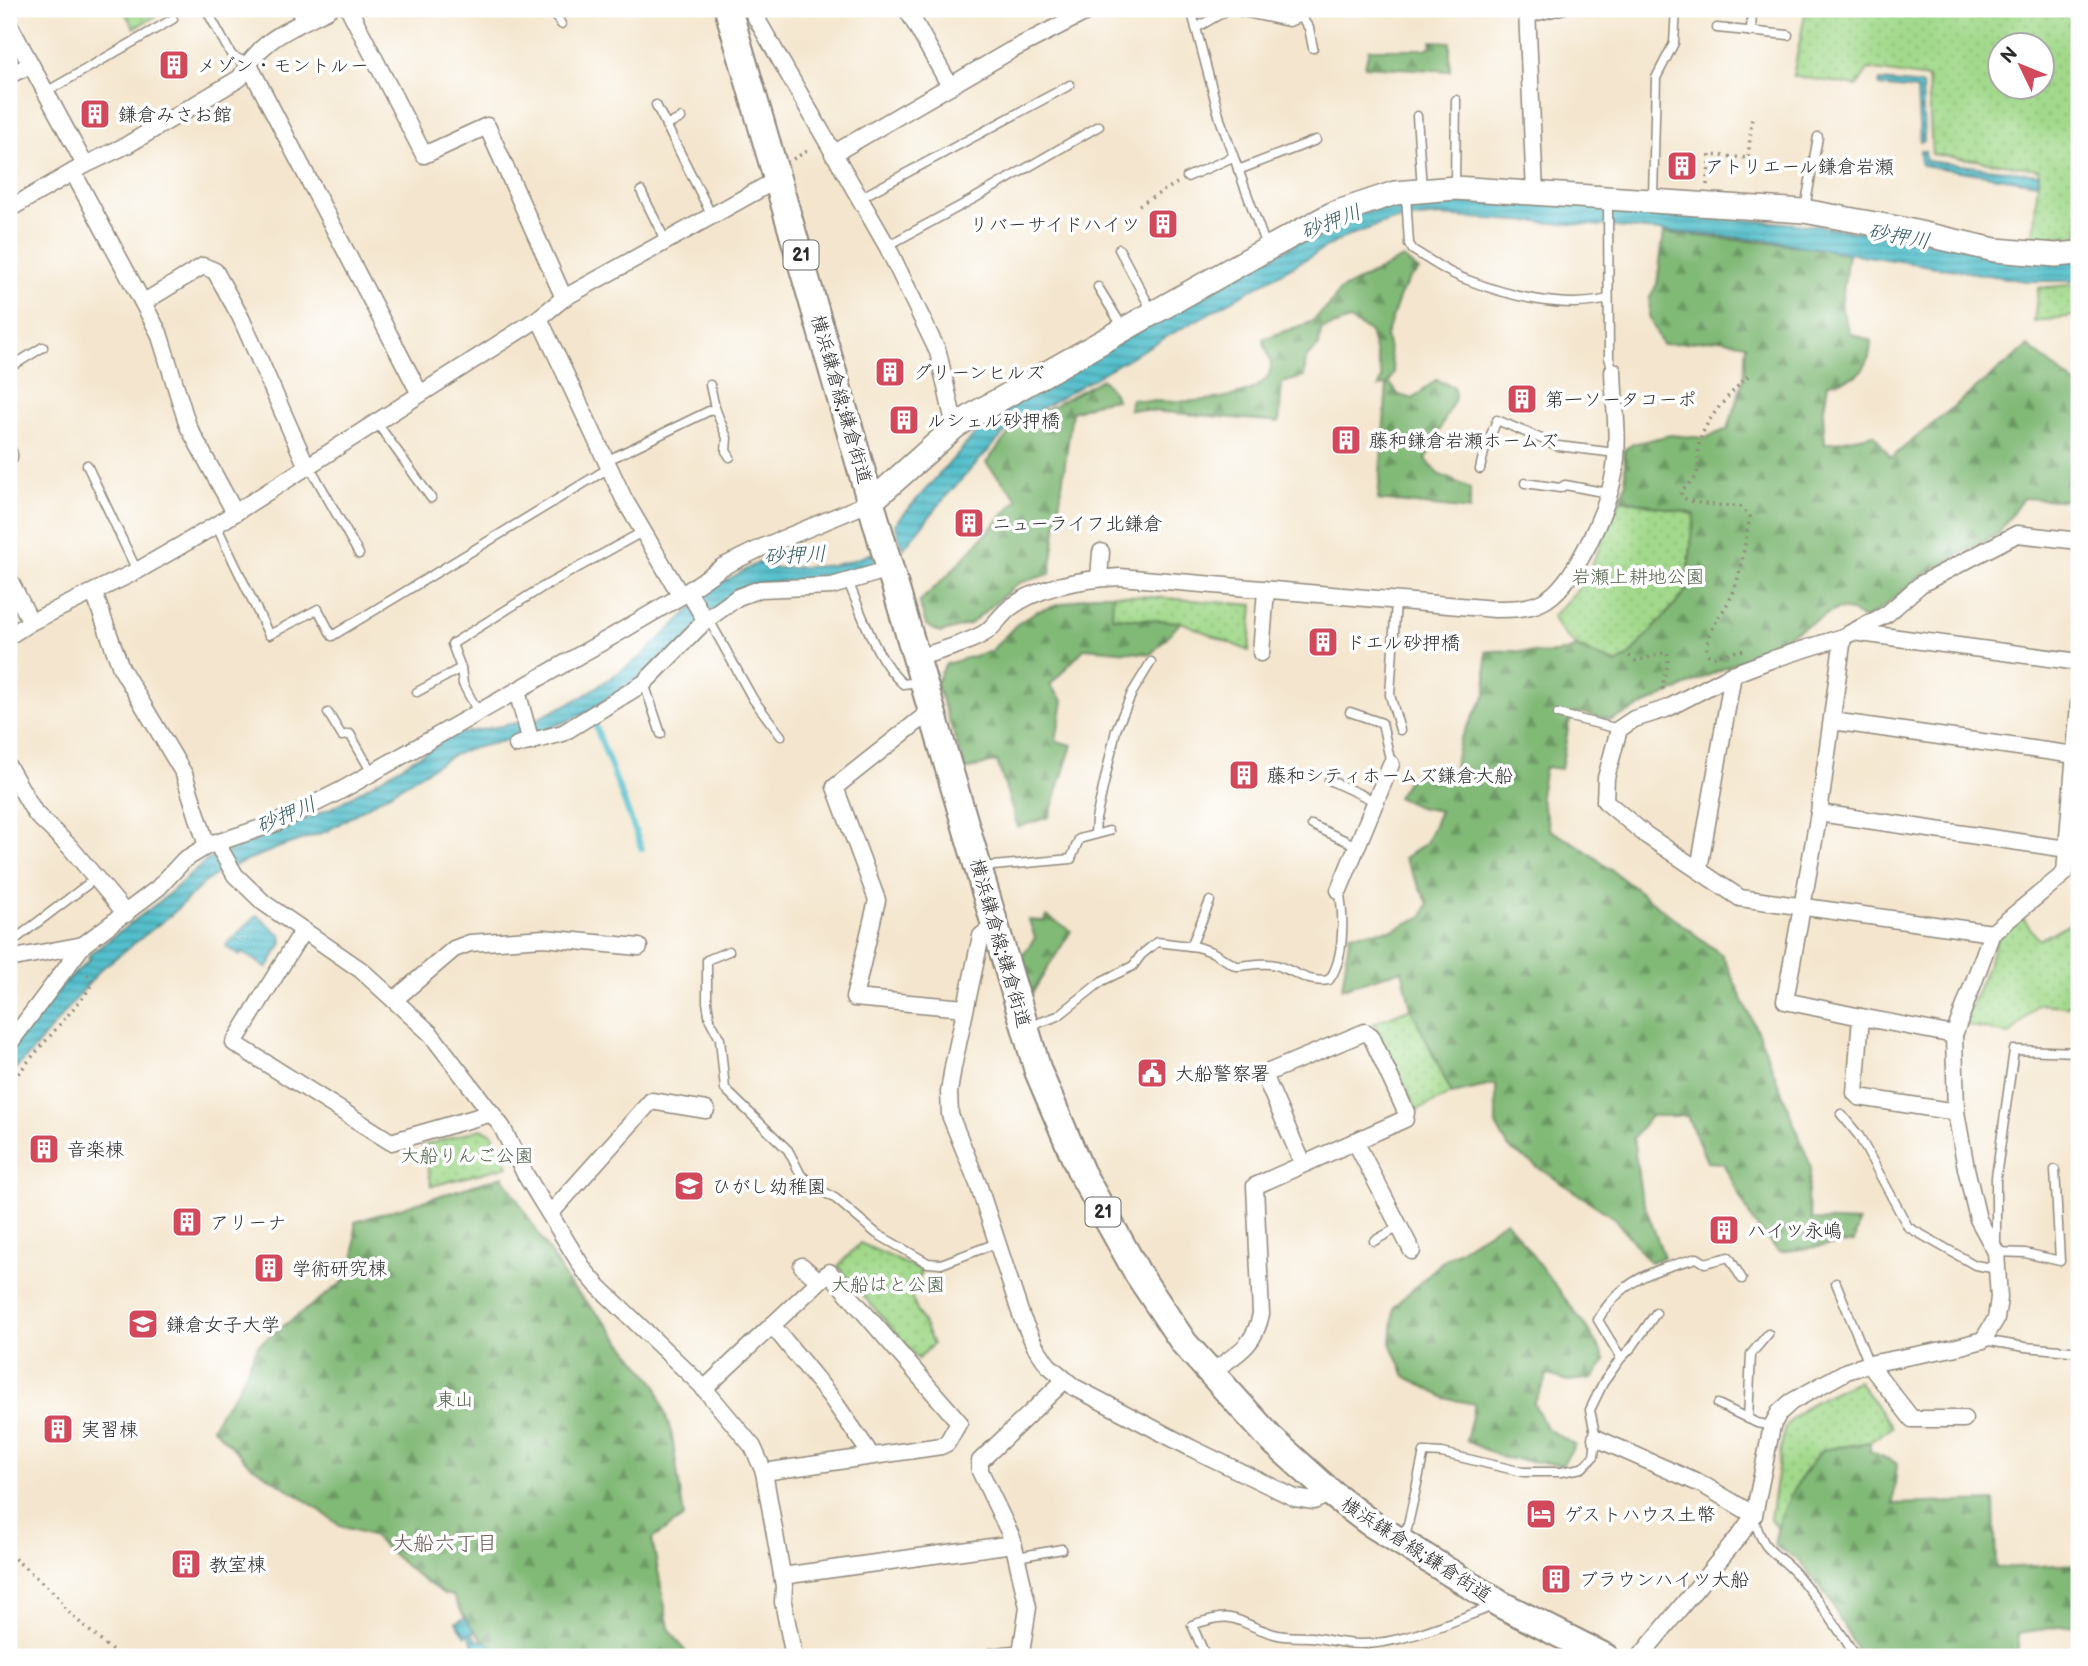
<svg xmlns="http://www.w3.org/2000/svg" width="2088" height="1666" viewBox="0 0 2088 1666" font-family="'Balsamiq Sans','Klee One',sans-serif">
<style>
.grass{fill:url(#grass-dots);stroke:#66825b;stroke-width:2;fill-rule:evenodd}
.forest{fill:url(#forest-firs);stroke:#567251;stroke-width:2}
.water{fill:url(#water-rules);stroke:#40767c;stroke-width:2}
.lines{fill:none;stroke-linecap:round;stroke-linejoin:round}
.stream{stroke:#54c0cc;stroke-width:6}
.lane-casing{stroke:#90887c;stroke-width:11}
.street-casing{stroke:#90887c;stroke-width:19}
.secondary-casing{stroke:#90887c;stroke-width:26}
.primary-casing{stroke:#90887c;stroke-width:30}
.path{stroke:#90887c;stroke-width:3.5;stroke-dasharray:2 5;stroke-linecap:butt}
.lane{stroke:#fff;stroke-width:8}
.street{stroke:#fff;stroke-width:16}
.secondary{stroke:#fff;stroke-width:23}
.primary{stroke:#fff;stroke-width:26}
.labels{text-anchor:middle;stroke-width:7;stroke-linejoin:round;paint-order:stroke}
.shield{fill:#fff;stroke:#6b6b6b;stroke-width:2}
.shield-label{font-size:18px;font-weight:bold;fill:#2b2b2b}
.poi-label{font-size:19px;fill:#2b2b2b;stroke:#fff;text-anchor:start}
.street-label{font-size:19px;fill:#2b2b2b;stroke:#fff}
.park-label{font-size:19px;fill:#4f5f48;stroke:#fff}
.water-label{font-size:21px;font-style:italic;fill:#395f63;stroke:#fff}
.neighbourhood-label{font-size:21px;fill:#6a5855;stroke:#fff}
</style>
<defs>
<pattern id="grass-dots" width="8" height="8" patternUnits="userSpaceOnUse" patternTransform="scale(1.75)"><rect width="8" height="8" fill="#a2d98b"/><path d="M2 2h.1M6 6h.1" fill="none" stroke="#8cba78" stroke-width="1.8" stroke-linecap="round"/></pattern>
<pattern id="forest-firs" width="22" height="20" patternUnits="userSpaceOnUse" patternTransform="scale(1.75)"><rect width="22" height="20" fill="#81b977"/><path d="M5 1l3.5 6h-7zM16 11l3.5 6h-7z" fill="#6a9762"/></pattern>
<pattern id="water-rules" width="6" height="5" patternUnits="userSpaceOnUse" patternTransform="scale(1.75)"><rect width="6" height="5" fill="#54c0cc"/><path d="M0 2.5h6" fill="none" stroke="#469ca6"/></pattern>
</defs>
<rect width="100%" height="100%" fill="#fff"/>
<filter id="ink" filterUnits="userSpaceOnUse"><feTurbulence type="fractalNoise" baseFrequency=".0143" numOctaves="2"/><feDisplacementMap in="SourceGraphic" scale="14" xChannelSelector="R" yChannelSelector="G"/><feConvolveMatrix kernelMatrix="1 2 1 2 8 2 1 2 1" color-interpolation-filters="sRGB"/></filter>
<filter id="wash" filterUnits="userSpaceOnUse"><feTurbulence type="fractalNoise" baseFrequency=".00686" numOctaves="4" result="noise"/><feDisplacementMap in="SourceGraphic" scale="28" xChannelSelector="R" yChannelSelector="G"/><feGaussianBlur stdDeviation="1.57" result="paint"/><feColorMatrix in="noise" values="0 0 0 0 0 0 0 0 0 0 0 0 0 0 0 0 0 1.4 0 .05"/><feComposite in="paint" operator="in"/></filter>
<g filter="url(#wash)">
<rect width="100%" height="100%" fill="#f4e6ce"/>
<g class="grass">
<path d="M123 9H169L134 28Z"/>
<path d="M1806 9H2079V236H2033L2039 169 1932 154 1928 78 1868 69 1857 86 1793 76ZM2000 46H2042V88H2000Z"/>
<path d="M2079 284V315L2034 322 2038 288Z"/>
<path d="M1621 499 1695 514 1685 593 1629 656 1617 664C1588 652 1568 647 1552 617L1583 584Z"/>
<path d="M1113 594 1253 605 1249 651 1181 622 1111 617Z"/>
<path d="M2023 918 2039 940 2079 918V1007L2038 1004 2010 1035 1964 1024 1998 938Z"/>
<path d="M1411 1008 1452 1094 1417 1110 1374 1023Z"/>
<path d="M481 1129 492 1133 508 1166 432 1186 422 1146Z"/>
<path d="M860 1243 922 1271 911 1297 933 1344 918 1359 838 1266Z"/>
<path d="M1858 1381 1892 1427 1870 1442 1822 1450 1802 1475 1777 1528 1770 1519 1784 1430C1800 1403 1831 1394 1858 1381Z"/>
</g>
<g class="forest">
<path d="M1431 41 1450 42V71L1365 66 1369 49H1425L1432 46Z"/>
<path d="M1664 233 1812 247 1848 253 1841 307 1850 333 1871 341C1870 372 1857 379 1828 383L1823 414 1825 444 1874 434 1891 458 2028 346 2079 387V501L2023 498 1998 534 1919 577 1880 610 1863 619 1852 611 1837 609 1744 659 1612 720 1577 712 1569 723 1561 769 1545 767 1540 795 1550 830 1581 847 1722 955 1762 1042 1811 1167 1807 1199 1812 1220 1859 1222 1854 1242 1779 1252 1754 1224 1723 1163 1707 1162 1687 1116H1651L1633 1138 1641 1195 1664 1257 1650 1262 1614 1218 1509 1148 1496 1125V1084L1452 1094 1411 1008 1402 970 1342 988 1350 934 1392 930 1423 916 1428 903 1404 858 1426 843 1440 811 1418 807 1397 797 1411 775 1453 773 1460 739 1486 694V652C1516 646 1548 662 1576 647L1617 664 1629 656 1685 593 1695 514 1621 499 1626 483 1624 450 1633 444 1670 435 1705 438 1728 429 1744 377 1746 344 1719 339 1662 345 1649 316 1650 297 1657 284Z"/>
<path d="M1403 258 1419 271 1409 279 1399 298 1386 336 1394 373 1389 382 1399 395 1413 399 1436 380 1454 387 1455 398 1426 459 1438 474 1470 488V510L1378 500 1387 384 1379 387 1382 377 1370 332 1349 320 1321 330 1319 346 1306 358 1304 377 1282 383 1279 422 1129 409 1132 399C1159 404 1269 406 1271 366 1271 358 1265 347 1263 339L1311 322 1330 305 1339 291Z"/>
<path d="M1102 379 1114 393 1116 400C1103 398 1086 408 1072 412L1050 574 1019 583 970 624 940 633 926 625 919 602 948 575 1018 499 986 463 1013 428Z"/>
<path d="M1096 594H1113L1112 617 1181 622 1151 654 1085 648 1050 685 1063 701 1056 741 1072 745 1049 817 1018 827 997 761 966 770 936 683 946 664 991 651 1016 625 1035 612Z"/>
<path d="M1047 916 1071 931 1032 993 1021 957 1035 938 1029 920 1043 921Z"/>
<path d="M503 1176 569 1284 606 1323 656 1384 672 1436 684 1517 652 1539 669 1628 689 1657H500C494 1648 488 1644 481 1638 468 1627 461 1610 453 1596L444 1594 417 1576 371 1535 340 1526 317 1508 249 1464 212 1427 222 1410 237 1391 258 1345 343 1282 355 1258V1222Z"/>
<path d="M1506 1220 1587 1328 1606 1360 1593 1378 1569 1381 1548 1375 1534 1403 1546 1428 1575 1445 1562 1465 1504 1458 1466 1441 1475 1404 1445 1398 1405 1376 1391 1343 1394 1307 1444 1260Z"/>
<path d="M1870 1442V1451L1897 1463 1893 1504 1994 1501 1996 1568 2079 1564V1624L2018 1633V1657H1861L1828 1598 1799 1560 1774 1546C1779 1509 1799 1478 1822 1450Z"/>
</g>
<g class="water">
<path d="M1880 81 1922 85 1924 141 1920 142 1917 90 1879 86Z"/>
<path d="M1920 151H1925L1926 161 2039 174 2037 183 1921 165Z"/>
<path d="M1439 200 1554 204 1811 225 2079 262V281H2026L1765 240 1605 226 1439 216 1391 221 1347 236 1127 359 1010 427 947 495 903 549 895 524 986 422 1013 401 1326 227 1381 207Z"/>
<path d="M872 553 876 566 840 577 761 583 650 670 586 713 540 732 470 749 453 755 327 831 280 847 219 872 203 884 172 914 100 970 29 1055 9 1075V1050L65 983 90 959 88 956 164 898 207 860 332 808 454 735 537 719 582 697 641 657 714 587 760 562 767 567 775 568C812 567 837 569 872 553Z"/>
<path d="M257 915 281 935 282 943 267 968 242 952 239 955 225 946Z"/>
<path d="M465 1618 475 1631 472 1633 476 1640 488 1642 500 1657H478L469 1634 466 1636 456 1622Z"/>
</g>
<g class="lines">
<path class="stream" d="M590 718 594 722 642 849"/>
</g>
</g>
<g filter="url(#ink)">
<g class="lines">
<g class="lane-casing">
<g id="lane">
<path d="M206 9 232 56 248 63"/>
<path d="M294 9 301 23"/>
<path d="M552 9 561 24"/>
<path d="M1191 9 1220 119 1266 246"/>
<path d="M532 11 536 9"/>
<path d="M1301 17 1309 28 1313 48"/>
<path d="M1527 19 1565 9"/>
<path d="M1196 28 1229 9 1289 22 1301 17 1306 9"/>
<path d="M1717 28 1788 35"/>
<path d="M1751 32 1752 9"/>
<path d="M46 92 173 19"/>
<path d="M656 105 711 214"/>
<path d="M1417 116 1422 189"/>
<path d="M666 126 681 118"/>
<path d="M1814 161 1832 164"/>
<path d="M1238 170 1316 140"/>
<path d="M1187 177 1233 157"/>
<path d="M1455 185 1456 100"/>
<path d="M641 191 665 240"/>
<path d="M1406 195 1409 244 1413 250C1430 260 1447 273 1465 279 1508 296 1564 310 1608 299"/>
<path d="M1653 197 1656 78 1674 43 1676 9"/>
<path d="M860 198 1070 85"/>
<path d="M1608 205 1609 358 1613 371"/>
<path d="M1805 208 1818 137"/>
<path d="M887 246 975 198 1099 126"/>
<path d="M1119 249 1152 311"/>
<path d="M1098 287 1122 326"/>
<path d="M9 368 43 347"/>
<path d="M715 408 727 438 726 451 730 457"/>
<path d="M377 423 431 498"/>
<path d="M606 461 715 408 710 385"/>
<path d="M87 465 137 571"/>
<path d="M309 465 359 554"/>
<path d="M1480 469 1484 452 1497 420 1558 446 1616 453"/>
<path d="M1525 483 1560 488 1565 485 1608 493"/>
<path d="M216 525 269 635 318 609 332 636 609 468"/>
<path d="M848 582C863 615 875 659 903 684L919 682"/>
<path d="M1396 601 1390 695 1400 730"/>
<path d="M708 618 753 699 781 736"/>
<path d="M644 683 661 734"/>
<path d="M417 692 461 668"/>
<path d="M478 712 463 684 461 668 452 644 541 588 644 531"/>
<path d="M1350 712 1382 723 1391 764"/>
<path d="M328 713 342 736 350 734 372 773"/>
<path d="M1558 714 1619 729"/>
<path d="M1329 780 1377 802"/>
<path d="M1312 825 1357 846"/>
<path d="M1095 833 1096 819 1116 730 1132 693 1151 662"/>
<path d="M982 867 1071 859 1079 839 1109 831"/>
<path d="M9 944 96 878"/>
<path d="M1191 946 1210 901"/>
<path d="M729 951 707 960V1002L710 1020 720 1039 725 1089 788 1150 801 1175 816 1187 836 1199 877 1234 928 1263 941 1264 997 1243"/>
<path d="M1030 1026 1058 1016 1102 981 1133 966 1141 955 1157 942 1198 947 1212 952 1236 966C1250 966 1262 961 1276 965 1295 971 1308 984 1329 980 1345 959 1344 914 1339 890"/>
<path d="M1841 1114 1859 1136 1908 1227 1975 1265 1997 1269"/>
<path d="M2055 1170 2060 1261 2025 1253 1996 1252V1177L2014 1050 2079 1052"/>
<path d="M1374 1241 1399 1227"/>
<path d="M1836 1283 1869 1364"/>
<path d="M1983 1340 2025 1347 2071 1351"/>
<path d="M1621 1358 1598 1320C1621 1279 1655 1270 1697 1258L1705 1263 1729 1257 1742 1279"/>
<path d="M1718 1404 1757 1423 1772 1426"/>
<path d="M1748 1419 1751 1354 1768 1334"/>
<path d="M1754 1518C1765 1558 1777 1550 1799 1577 1818 1600 1841 1632 1856 1657"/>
<path d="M1405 1538 1424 1452 1442 1453 1523 1472H1561L1582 1468 1594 1456 1596 1438 1590 1410 1603 1383 1621 1358 1632 1347 1656 1313"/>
<path d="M1017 1557 1062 1549"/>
<path d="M1206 1657 1192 1625C1240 1609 1232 1622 1274 1634 1286 1638 1299 1636 1311 1637 1327 1639 1343 1644 1359 1644 1402 1645 1454 1620 1494 1606"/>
</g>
</g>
<g class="street-casing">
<g id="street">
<path d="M349 9 424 155 487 126 564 298"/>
<path d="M751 9 887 246 938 352 955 427"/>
<path d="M907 9 950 86"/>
<path d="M1527 9 1535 194"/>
<path d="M9 24 85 165"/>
<path d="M248 63 420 394"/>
<path d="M9 75 31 65"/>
<path d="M833 154 1010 51 1092 9"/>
<path d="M73 172 159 333 188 426 235 513"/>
<path d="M9 209 85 165 127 145 240 78C260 38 292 28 329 9"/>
<path d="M144 302 203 266 215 271 241 318 307 467"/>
<path d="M539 318 624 499 681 596"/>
<path d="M9 454V457"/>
<path d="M1099 578 1101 552"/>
<path d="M9 579 31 622"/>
<path d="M688 591 704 618H708"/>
<path d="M94 593 121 668 184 774 207 846"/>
<path d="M1853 632 2079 662"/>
<path d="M9 636 31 622 137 571 216 525 539 318 564 298 778 179"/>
<path d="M1843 637 1819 813 1785 1001 1861 1017 1855 1093 1859 1097 1956 1112"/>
<path d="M1261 653 1266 590"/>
<path d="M916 658C939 651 963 645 983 634 994 628 1000 615 1011 607 1041 585 1084 579 1120 577L1495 609C1510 609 1528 609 1542 602 1574 587 1608 508 1614 474 1620 441 1614 404 1613 371"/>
<path d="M517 691 531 742"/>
<path d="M932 710 835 787 877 900 854 998 965 1008"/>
<path d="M1832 721 2075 755"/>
<path d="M517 745 563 733 644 683 706 620 738 597 760 589 832 586 890 569"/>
<path d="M9 768 35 813 70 847 126 914"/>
<path d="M1819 813 2067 849"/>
<path d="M216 842 235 875 264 903 361 970 430 1033 502 1127 525 1174 584 1270 597 1285 702 1386 753 1447 764 1472 784 1586 783 1602 794 1657"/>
<path d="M1699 869 1733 674"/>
<path d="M1339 890 1391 764"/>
<path d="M996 924 981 936 953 1067 949 1092 950 1115 978 1184 1022 1318 1035 1346 1048 1365 1074 1387 1191 1448 1295 1498 1314 1501 1331 1493"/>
<path d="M302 932 234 1043 391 1142 492 1113"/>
<path d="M1992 933 1740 898 1646 835 1605 801 1606 778 1619 729 1634 719 1666 709 1733 674 1770 660 1843 637 1887 614 1921 584 2017 534 2079 541"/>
<path d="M9 959 83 945"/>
<path d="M394 1000 454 949 470 943 544 938 639 947"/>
<path d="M1861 1017 1954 1035"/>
<path d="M9 1044 83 945 158 888 184 860 207 846 276 823 340 791 613 636 681 596 722 567 763 547 871 502"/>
<path d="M1355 1141 1412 1251"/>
<path d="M550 1214 651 1101 706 1110"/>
<path d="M802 1266 819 1281"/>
<path d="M772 1325 830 1396 867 1449 869 1456"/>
<path d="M1869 1364 1912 1419H1964"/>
<path d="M1209 1374C1236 1354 1254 1348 1261 1314L1255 1186 1405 1119 1406 1112 1371 1036 1365 1032 1269 1072 1265 1077 1303 1164"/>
<path d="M704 1389 829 1272 959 1422 947 1443 941 1446 764 1472"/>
<path d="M1596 1438 1705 1486 1754 1515"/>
<path d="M782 1576 1013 1544"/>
<path d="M991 1657 1021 1653 1028 1607 1016 1555 1012 1538 980 1471V1461L1065 1380"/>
<path d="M1640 1657 1740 1535 1754 1515 1772 1426 1779 1413 1791 1402 1847 1371 1869 1364 1953 1348 1983 1340 1996 1319 1999 1298 1996 1252 1978 1219 1966 1168 1956 1112 1954 1035 1992 933 2065 873 2079 704"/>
</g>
</g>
<g class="secondary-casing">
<path id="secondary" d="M871 502 955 427 981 410 1258 254 1332 214 1395 193 1455 188 1804 211 1897 228 1995 250 2056 255 2079 253"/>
</g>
<g class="primary-casing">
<path id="primary" d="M728 9 890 569 1038 1071 1081 1172 1138 1274 1184 1343 1271 1439 1331 1493 1369 1522 1500 1604 1605 1657"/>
</g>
<g class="path">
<path d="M793 159 811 149"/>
<path d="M1707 185 1710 155 1748 158 1752 118"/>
<path d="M1139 205 1177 183"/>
<path d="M1743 650 1712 657 1707 654C1705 633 1721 616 1730 599 1741 580 1745 539 1750 517L1741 507C1722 504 1701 507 1682 497L1681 493C1684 485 1691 484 1695 478 1702 466 1696 451 1700 440 1708 415 1732 392 1750 374"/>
<path d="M1629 656 1636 661 1667 652C1671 666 1661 676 1663 690"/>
<path d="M9 1084 85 995 93 982 85 972"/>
<path d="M9 1554 59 1597 66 1610 119 1657"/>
</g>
<use href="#lane" class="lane"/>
<use href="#street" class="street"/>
<use href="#secondary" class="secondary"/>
<use href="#primary" class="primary"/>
</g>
</g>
<defs>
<g id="building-square" transform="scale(1.575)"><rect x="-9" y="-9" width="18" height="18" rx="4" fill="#d1495b" stroke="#fff"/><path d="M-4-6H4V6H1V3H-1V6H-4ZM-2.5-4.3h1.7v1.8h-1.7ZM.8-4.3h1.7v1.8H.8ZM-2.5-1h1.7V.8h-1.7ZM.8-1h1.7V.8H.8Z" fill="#fff"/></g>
<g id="civic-square" transform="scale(1.575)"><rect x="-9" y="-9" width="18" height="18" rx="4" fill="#d1495b" stroke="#fff"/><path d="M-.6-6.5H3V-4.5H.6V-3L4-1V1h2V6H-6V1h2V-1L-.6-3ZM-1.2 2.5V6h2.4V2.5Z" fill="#fff"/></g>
<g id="school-square" transform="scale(1.575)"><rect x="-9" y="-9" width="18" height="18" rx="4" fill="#d1495b" stroke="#fff"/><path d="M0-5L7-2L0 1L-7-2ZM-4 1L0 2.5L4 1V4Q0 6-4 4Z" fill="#fff"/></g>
<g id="university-square" transform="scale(1.575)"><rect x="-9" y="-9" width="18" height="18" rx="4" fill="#d1495b" stroke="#fff"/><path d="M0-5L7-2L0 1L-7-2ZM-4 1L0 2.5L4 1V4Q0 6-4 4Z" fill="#fff"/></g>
<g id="hotel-square" transform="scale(1.575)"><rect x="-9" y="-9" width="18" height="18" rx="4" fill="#d1495b" stroke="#fff"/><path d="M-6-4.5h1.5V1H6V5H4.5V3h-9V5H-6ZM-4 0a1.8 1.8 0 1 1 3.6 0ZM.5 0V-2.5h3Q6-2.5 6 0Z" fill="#fff"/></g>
</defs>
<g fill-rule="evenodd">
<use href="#building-square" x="174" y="65"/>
<use href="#building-square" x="95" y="114"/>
<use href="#building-square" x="1682" y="166"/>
<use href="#building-square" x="1163" y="224"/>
<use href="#building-square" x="890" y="372"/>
<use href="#building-square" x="1522" y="399"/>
<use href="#building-square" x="904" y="420"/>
<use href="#building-square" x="1346" y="440"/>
<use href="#building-square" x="969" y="523"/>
<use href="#building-square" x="1323" y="642"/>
<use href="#building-square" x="1244" y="775"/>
<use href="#civic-square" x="1152" y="1073"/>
<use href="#building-square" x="44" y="1149"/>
<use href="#school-square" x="689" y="1186"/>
<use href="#building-square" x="187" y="1222"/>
<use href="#building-square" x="1724" y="1230"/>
<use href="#building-square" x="269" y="1268"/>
<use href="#university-square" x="143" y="1324"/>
<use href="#building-square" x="58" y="1429"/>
<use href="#hotel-square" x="1541" y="1514"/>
<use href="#building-square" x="186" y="1564"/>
<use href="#building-square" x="1556" y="1579"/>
</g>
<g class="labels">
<g class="shield">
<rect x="783.5" y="240.5" width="35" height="29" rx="5"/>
<rect x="1085.5" y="1197.5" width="35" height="29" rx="5"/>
</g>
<g class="shield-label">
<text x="801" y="261">21</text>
<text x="1103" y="1218">21</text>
</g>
<g class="poi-label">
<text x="197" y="72">メゾン・モントルー</text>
<text x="118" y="121">鎌倉みさお館</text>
<text x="1705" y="173">アトリエール鎌倉岩瀬</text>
<text x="1140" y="231" text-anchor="end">リバーサイドハイツ</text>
<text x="913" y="379">グリーンヒルズ</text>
<text x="1545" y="406">第一ソータコーポ</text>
<text x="927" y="427">ルシェル砂押橋</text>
<text x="1369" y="447">藤和鎌倉岩瀬ホームズ</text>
<text x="992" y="530">ニューライフ北鎌倉</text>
<text x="1346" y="649">ドエル砂押橋</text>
<text x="1267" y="782">藤和シティホームズ鎌倉大船</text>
<text x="1175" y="1080">大船警察署</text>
<text x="67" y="1156">音楽棟</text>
<text x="712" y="1193">ひがし幼稚園</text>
<text x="210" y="1229">アリーナ</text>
<text x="1747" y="1237">ハイツ永嶋</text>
<text x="292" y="1275">学術研究棟</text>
<text x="166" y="1331">鎌倉女子大学</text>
<text x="81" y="1436">実習棟</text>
<text x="1564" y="1521">ゲストハウス土幣</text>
<text x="209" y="1571">教室棟</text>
<text x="1579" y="1586">ブラウンハイツ大船</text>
</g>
<g class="street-label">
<text transform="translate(842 399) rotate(74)" y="7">横浜鎌倉線;鎌倉街道</text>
<text transform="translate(1001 943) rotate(74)" y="7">横浜鎌倉線;鎌倉街道</text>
<text transform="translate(1417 1549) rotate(33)" y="7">横浜鎌倉線;鎌倉街道</text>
</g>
<g class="park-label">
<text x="1638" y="583">岩瀬上耕地公園</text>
<text x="467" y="1162">大船りんご公園</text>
<text x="888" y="1291">大船はと公園</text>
<text x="455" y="1406">東山</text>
</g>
<g class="water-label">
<text transform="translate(1331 222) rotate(-21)" y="7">砂押川</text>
<text transform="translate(1899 236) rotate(10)" y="7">砂押川</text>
<text transform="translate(795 555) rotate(-3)" y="7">砂押川</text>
<text transform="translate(286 815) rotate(-23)" y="7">砂押川</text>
</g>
<g class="neighbourhood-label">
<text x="445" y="1550">大船六丁目</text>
</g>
</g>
<rect width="2088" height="1666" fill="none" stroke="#fff" stroke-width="35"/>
<g transform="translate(2021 66) rotate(313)"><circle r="33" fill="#ffffff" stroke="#aaaaaa" stroke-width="2"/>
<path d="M0-5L12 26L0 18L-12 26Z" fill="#d1495b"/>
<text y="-10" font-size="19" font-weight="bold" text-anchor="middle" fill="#2b2b2b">N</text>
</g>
</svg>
